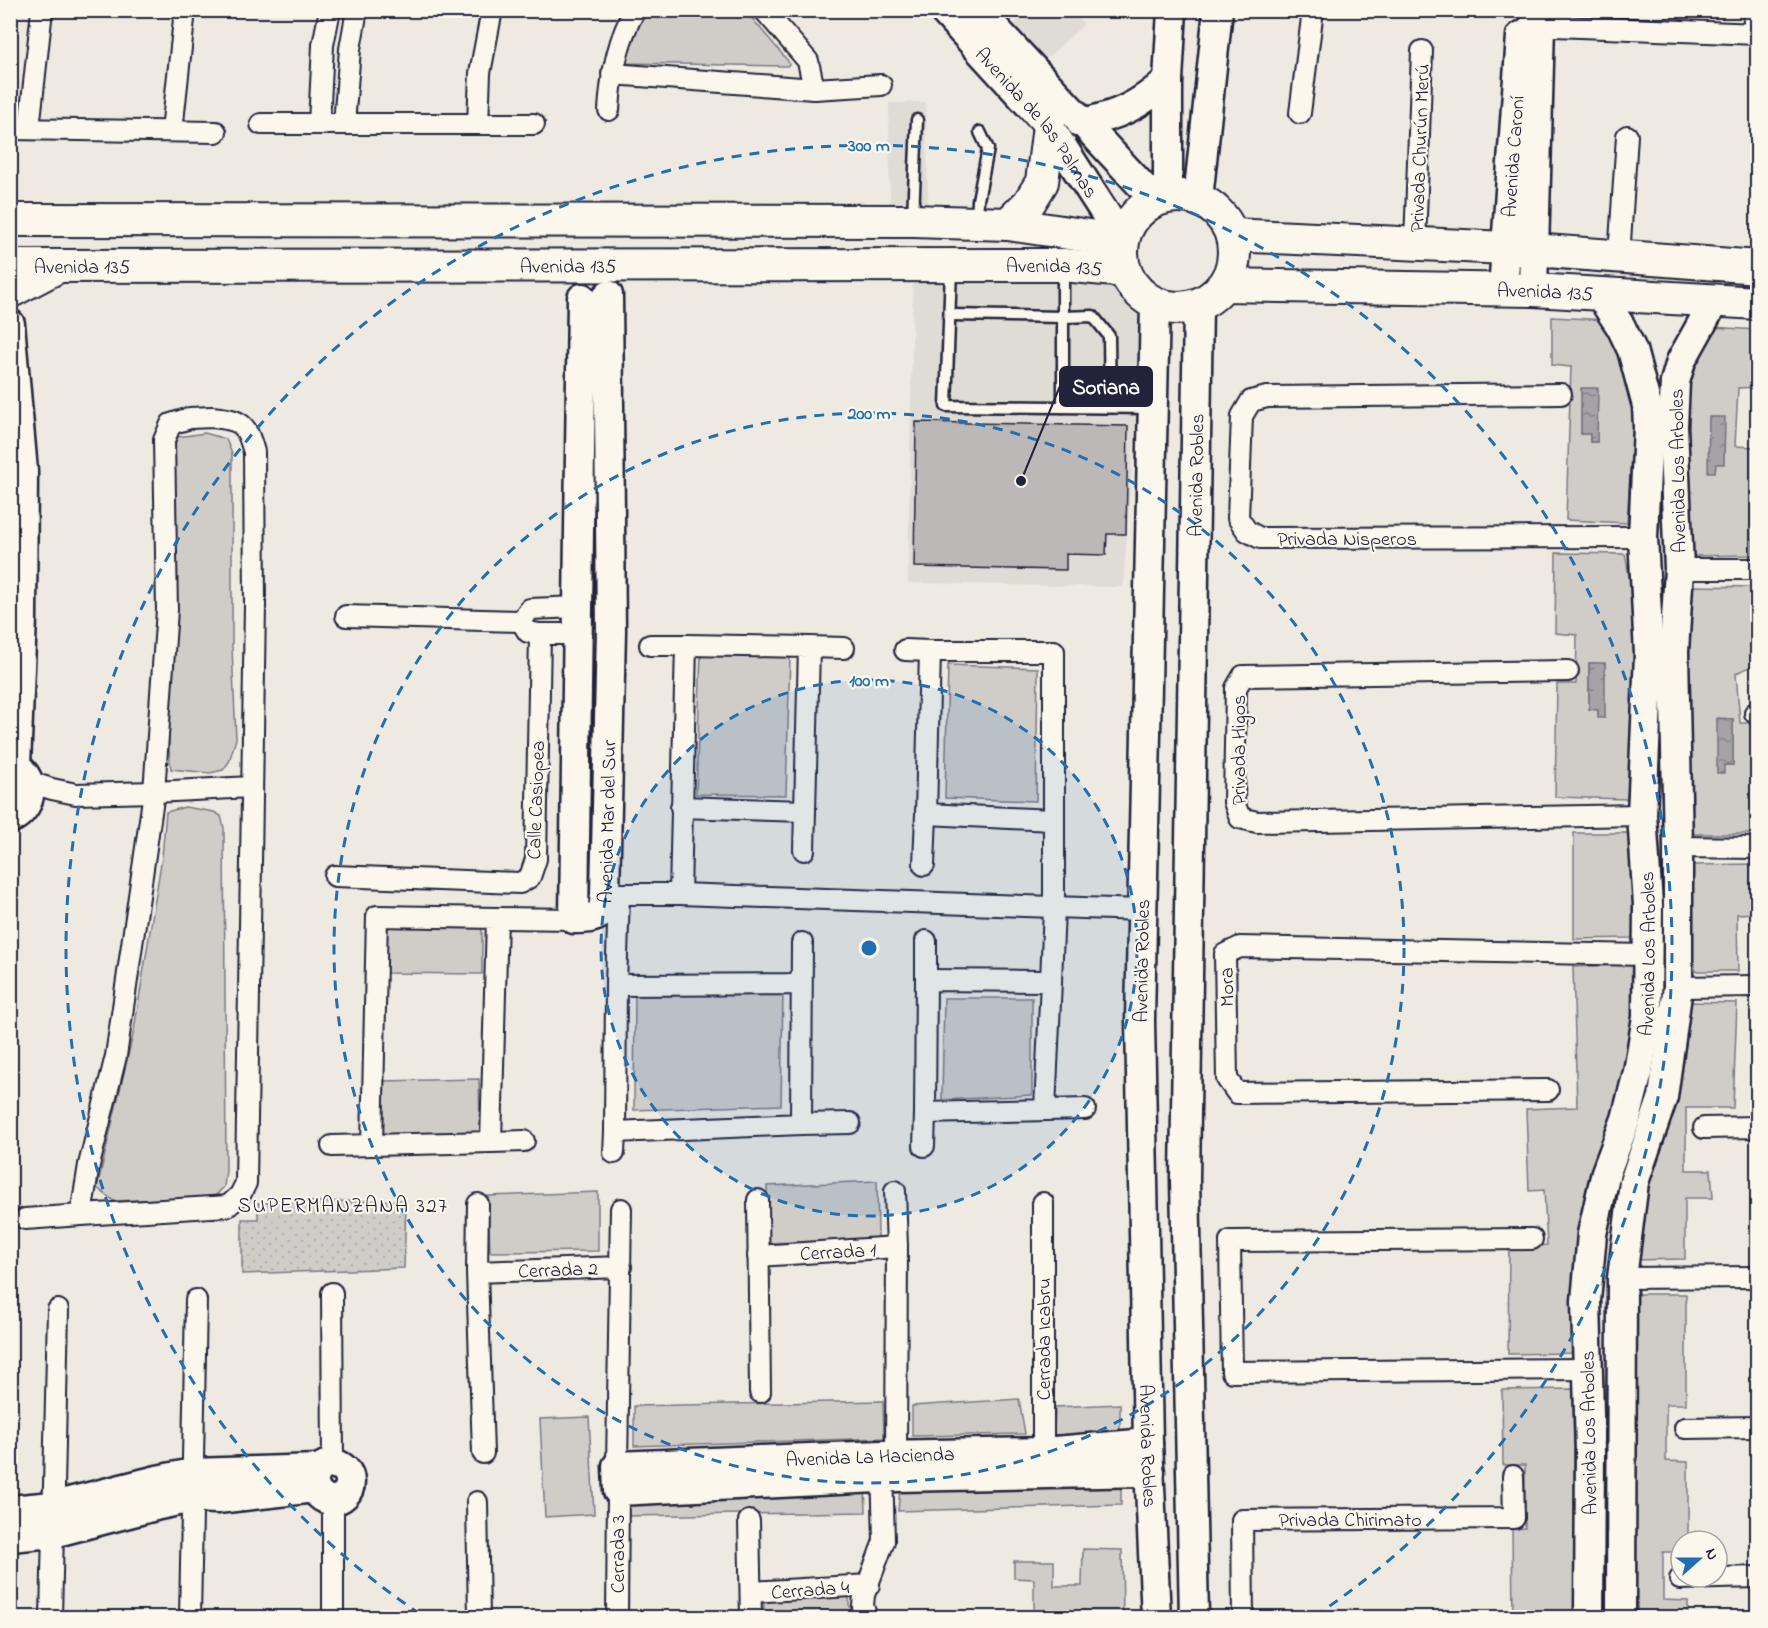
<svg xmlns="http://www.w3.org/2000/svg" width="1768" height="1628" viewBox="0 0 1768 1628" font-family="'Indie Flower',sans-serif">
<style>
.built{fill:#dfdbd5}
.grass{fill:url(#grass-dots);stroke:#797882;stroke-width:1.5}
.green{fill:#d0cdc9;stroke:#797882;stroke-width:1.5;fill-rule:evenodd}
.water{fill:url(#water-ripples);stroke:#716f7c;stroke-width:1.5}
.building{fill:#bcb8b8;stroke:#22223b;stroke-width:1.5}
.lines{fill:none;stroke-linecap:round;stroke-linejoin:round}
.lane-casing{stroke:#22223b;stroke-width:15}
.street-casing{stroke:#22223b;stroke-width:24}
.secondary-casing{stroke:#22223b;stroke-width:33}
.primary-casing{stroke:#22223b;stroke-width:36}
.lane{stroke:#fbf7ec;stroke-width:10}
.street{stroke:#fbf7ec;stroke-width:20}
.secondary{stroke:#fbf7ec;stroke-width:28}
.primary{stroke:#fbf7ec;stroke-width:32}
.ring{fill:none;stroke:#1f6fb2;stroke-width:3;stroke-dasharray:10 8}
.labels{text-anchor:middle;stroke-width:4.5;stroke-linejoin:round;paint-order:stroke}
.street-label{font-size:20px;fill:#22223b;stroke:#fbf7ec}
.neighbourhood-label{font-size:21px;letter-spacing:1.5px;fill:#22223b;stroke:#fbf7ec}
.centre{fill:#1f6fb2;stroke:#fbf7ec;stroke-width:3}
.ring-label{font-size:18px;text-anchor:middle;font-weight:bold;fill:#1f6fb2;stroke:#fbf7ec;stroke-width:4.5;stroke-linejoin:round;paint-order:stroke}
.leader{fill:none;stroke:#22223b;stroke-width:2}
.callout-dot{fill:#22223b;stroke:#fbf7ec;stroke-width:2}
.callout{fill:#22223b;stroke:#22223b;stroke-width:2}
.callout-label{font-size:21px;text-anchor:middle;font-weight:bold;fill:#fff}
</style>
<defs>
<pattern id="grass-dots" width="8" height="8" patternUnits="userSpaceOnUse" patternTransform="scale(1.5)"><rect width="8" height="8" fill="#d0cdc9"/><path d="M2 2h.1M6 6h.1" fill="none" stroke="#b2b0ae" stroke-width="1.8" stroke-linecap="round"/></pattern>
<pattern id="water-ripples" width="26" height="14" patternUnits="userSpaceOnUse" patternTransform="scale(1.5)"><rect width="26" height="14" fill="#a6a3a7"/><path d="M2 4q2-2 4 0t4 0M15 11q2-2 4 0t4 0" fill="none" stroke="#878489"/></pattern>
</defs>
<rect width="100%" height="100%" fill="#eeeae2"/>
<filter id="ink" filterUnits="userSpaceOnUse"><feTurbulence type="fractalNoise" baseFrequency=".0167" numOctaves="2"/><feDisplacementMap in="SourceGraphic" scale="12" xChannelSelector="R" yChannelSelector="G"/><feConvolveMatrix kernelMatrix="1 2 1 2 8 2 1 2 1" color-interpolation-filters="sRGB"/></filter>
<g filter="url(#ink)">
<g class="built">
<path d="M1028 11H1071L1084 24 1037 67 1005 32Z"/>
<path d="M926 102 928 208H890L889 103Z"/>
<path d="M1118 278 1125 295 1135 308 1144 314 1123 587 908 583 913 280Z"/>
</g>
<path class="grass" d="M406 1200 404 1268 242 1274V1219H258V1203Z"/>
<g class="green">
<path d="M745 10 788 61 789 64 787 66 627 63V47L645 11Z"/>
<path d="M1552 317 1606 320 1635 394 1627 523 1566 520 1571 367 1552 365ZM1582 388 1597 442H1590V434H1581Z"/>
<path d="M1712 327 1757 330V387L1738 388 1735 446 1755 447 1752 555 1685 556C1684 497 1677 422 1694 365 1698 352 1706 339 1712 327Z"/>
<path d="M205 433 226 439 232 454V648L236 739 229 762 223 770 210 773 171 769C165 728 173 687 174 646 176 582 173 518 171 454L178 437Z"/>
<path d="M1556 553 1625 554C1642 633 1634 719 1627 799L1555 797 1557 684H1576L1577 635 1555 633ZM1589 663 1605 664 1598 717V709H1589Z"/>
<path d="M1689 586 1757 587V664L1736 673 1740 723H1756L1757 834H1687ZM1717 719H1733V765H1724Z"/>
<path d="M701 653 790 655 786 795 696 794Z"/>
<path d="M948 665 1038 668 1036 801 945 798Z"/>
<path d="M185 807 214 812 221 816 224 828 226 1170 224 1187 214 1197 114 1201 97 1188 134 1030 162 857 166 812Z"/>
<path d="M1574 833H1632L1633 938 1574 939Z"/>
<path d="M1757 864V913L1737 914 1738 971H1691L1690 865Z"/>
<path d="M384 917 482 918V974L384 973Z"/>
<path d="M1639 964 1638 985 1577 1353 1508 1354 1509 1248 1547 1245 1544 1190 1529 1191 1526 1109 1577 1107 1573 967Z"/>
<path d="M783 993 781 1105 634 1110 635 994Z"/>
<path d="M944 998H1032V1095L942 1100Z"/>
<path d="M1685 1002 1737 1003 1733 1108H1686V1170H1711L1713 1198H1685V1259L1631 1260Z"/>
<path d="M479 1079 480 1132 382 1134 381 1081Z"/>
<path d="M877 1181 878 1239 768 1243 767 1186Z"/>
<path d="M598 1192V1251L490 1252 488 1196Z"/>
<path d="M1636 1294H1686V1404H1666V1461L1688 1462V1541H1681V1552H1663V1600L1688 1601V1617L1635 1618Z"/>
<path d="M1573 1389 1576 1617H1513L1512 1529 1525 1528V1465H1503L1502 1390Z"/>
<path d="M1019 1399 1025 1434 912 1436V1406Z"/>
<path d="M883 1401 884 1438 634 1446V1406Z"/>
<path d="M1120 1404V1433L1054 1435 1055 1407Z"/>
<path d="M589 1417 594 1514 545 1517 540 1419Z"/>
<path d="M1121 1475V1505L898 1511 900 1488Z"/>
<path d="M865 1487 866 1512 626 1516V1493Z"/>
<path d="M1083 1549 1122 1550 1123 1617H1034V1579L1014 1578V1561H1054V1586H1082Z"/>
<path d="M849 1594V1604L854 1617H764V1596Z"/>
</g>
<g class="water">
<path d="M1581 388H1598L1597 442H1590V434H1581Z"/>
<path d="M1709 417H1725L1724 464H1716L1715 472H1708Z"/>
<path d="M1589 663H1605V718H1598V710L1589 709Z"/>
<path d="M1717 718 1733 719V765H1724V773H1717Z"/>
</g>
<path class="building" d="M916 422 1128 426 1126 534H1107L1106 555 1066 554V570L914 567Z"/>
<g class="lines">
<g class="lane-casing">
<g id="lane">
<path d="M913 217 917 120"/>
<path d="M977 222 978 200 988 149 980 132"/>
<path d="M1063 268V407"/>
<path d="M951 269 946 406 1153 408"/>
<path d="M950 315 1063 317 1093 316 1109 336 1110 407"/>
</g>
</g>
<g class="street-casing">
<g id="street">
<path d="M764 10 808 61 814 89"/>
<path d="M1753 10 1755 34"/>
<path d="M1529 25 1758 34"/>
<path d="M612 74 814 89 881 85"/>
<path d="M609 110C611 76 617 41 635 10"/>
<path d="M1300 113 1313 10"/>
<path d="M261 124H534"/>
<path d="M319 124 323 45 330 10"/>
<path d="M344 124 350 49 357 10"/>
<path d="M478 124 480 73 492 10"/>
<path d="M10 129 216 132"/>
<path d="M29 129 42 10"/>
<path d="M172 131 185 10"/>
<path d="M1415 244 1422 51"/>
<path d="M1619 257 1627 136"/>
<path d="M1561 394 1267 397 1251 401 1242 416 1238 518 1247 531 1260 538 1643 537"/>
<path d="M212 417C242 420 246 423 254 452L255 605 246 1183 240 1195 228 1206 81 1215 89 1165 116 1056 154 792 167 610 164 440 171 424 190 418Z"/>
<path d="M1679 569H1758"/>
<path d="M346 616 521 621"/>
<path d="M578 634H540L528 632 521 621 530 609 578 607"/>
<path d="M650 645H686"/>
<path d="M809 647 844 648"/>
<path d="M905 650 930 651"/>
<path d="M1568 671 1243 676 1236 688 1234 802 1240 818 1257 822 1642 815"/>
<path d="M1755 713H1758"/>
<path d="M29 782 52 789 76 794 154 792 252 787"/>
<path d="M1678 847 1758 848"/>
<path d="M804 850 805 811"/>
<path d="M924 865 926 814"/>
<path d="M335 876 520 883 530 877 536 859 540 634"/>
<path d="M605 894H680L686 645 809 647 805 811 681 807"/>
<path d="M680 894 1142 910"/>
<path d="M497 918 574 919"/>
<path d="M926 941V980"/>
<path d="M1051 981 1054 908V651H930L926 814 1054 820"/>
<path d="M801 984 616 985 615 1132 801 1124 802 943"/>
<path d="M616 985 619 895"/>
<path d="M1678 987 1758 986"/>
<path d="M1548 1090 1237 1093 1227 1079 1225 954 1240 947 1646 955"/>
<path d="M1045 1109 1051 981 926 980 925 1113 1085 1109"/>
<path d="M801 1124 850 1123"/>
<path d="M1704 1128 1758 1127"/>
<path d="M491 1142 524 1141"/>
<path d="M332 1146 491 1142 497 918 377 916 372 1145"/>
<path d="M924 1146 925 1113"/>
<path d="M614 1153 615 1132"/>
<path d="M895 1191 897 1247 896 1465"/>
<path d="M758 1200 760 1392"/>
<path d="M1043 1203V1464"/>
<path d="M478 1204 477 1272 483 1453"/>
<path d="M25 1219 81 1215"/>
<path d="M1532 1239 1230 1241 1232 1372 1587 1369"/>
<path d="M758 1256 897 1247"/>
<path d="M477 1272 621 1267"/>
<path d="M1622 1278 1758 1277"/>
<path d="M332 1293 333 1463"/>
<path d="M1685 1428 1758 1427"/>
<path d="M617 1466 621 1209"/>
<path d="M333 1500V1618"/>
<path d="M477 1502 479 1618"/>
<path d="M749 1521 751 1618"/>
<path d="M1680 1579 1758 1577"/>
<path d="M751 1592 869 1585"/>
<path d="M51 1618 58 1310"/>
<path d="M190 1618 196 1300"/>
<path d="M617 1618 618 1491"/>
<path d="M867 1618 863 1606 864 1595 884 1541 882 1466"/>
<path d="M1243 1618 1242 1520 1514 1518 1513 1476"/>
</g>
</g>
<g class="secondary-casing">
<g id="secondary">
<path id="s1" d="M943 10 1049 126 1123 241"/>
<path d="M978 10 1155 200"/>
<path d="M1081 123C1118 116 1140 105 1168 80"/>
<path d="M1168 196V80L1172 10"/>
<path d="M1198 199 1218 10"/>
<path id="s2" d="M1503 290 1521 36"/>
<path d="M1533 290 1540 25 1538 10"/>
<path id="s3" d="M582 298 574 919C585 919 594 919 603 912L605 894 611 631 608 295"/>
<path id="s4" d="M1155 303 1140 1020 1148 1443 1156 1618"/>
<path d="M10 324 23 471 22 619 16 765"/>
<path d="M10 763C37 774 35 808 10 819"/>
<path d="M1148 1443 1043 1452 882 1455 617 1466 618 1491 897 1477 1150 1472"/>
<circle cx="332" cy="1482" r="18"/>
<path d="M10 1510 53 1506 157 1480 193 1473 319 1469"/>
<path d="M10 1537 53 1533 159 1505 192 1498 217 1499 315 1488"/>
<path id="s5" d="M1194 1618 1185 1179 1198 305"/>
<path id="s6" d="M1589 1618 1590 1451 1586 1301 1592 1234 1606 1172 1626 1119 1638 1072 1647 1017 1648 905 1642 815 1649 654 1643 537 1648 427 1647 406 1632 350 1621 327 1600 295"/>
<path d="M1621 1618 1622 1278 1634 1182 1663 1097 1678 987V847L1674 652 1679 569 1673 426 1675 382 1681 361 1715 300"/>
</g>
</g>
<g class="primary-casing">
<g id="primary">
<circle cx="1178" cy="252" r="56"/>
<path d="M10 220 913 221 1008 224 1123 241"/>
<path d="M1008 224 1029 203 1042 182 1049 126"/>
<path d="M1232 235 1506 248 1758 267"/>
<path id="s7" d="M10 266 1063 265 1125 271"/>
<path id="s8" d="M1224 285 1533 290 1758 303"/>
<path d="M11 291 55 268"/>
</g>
</g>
<use href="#lane" class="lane"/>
<use href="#street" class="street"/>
<use href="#secondary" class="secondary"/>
<use href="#primary" class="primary"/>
</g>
</g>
<circle cx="869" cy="948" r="268" fill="#1f6fb2" fill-opacity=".12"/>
<g class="ring">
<circle cx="869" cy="948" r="268"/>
<circle cx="869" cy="948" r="535"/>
<path d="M420 1614A803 803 0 1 1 1318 1614"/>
</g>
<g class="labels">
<g class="street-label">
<text dy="7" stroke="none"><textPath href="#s1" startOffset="147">Avenida de las Palmas</textPath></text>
<text transform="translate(1419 148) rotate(-88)" y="7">Privada Churún Merú</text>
<text dy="7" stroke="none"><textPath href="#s2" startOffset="134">Avenida Caroní</textPath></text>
<text dy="7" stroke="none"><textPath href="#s7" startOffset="558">Avenida 135</textPath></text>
<text dy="7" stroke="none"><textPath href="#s7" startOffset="72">Avenida 135</textPath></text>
<text dy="7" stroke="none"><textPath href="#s7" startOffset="1044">Avenida 135</textPath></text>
<text dy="7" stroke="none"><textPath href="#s8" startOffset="321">Avenida 135</textPath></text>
<text transform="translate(1677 471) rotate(-91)" y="7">Avenida Los Arboles</text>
<text dy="7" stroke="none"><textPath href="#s5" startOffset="1143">Avenida Robles</textPath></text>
<text x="1347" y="545">Privada Nisperos</text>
<text transform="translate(1238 750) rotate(-90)" y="7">Privada Higos</text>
<text transform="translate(535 800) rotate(-88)" y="7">Calle Casiopea</text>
<text dy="7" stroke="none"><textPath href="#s3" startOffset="742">Avenida Mar del Sur</textPath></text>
<text dy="7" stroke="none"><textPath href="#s6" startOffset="672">Avenida Los Arboles</textPath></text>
<text transform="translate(1141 961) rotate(-89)" y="7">Avenida Robles</text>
<text transform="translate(1226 987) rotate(-91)" y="7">Mora</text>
<text transform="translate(838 1251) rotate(-3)" y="7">Cerrada 1</text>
<text transform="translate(558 1269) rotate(-2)" y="7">Cerrada 2</text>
<text transform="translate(1043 1339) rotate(-90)" y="7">Cerrada Icabru</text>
<text transform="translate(1588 1433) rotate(-91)" y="7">Avenida Los Arboles</text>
<text dy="7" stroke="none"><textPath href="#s4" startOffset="1143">Avenida Robles</textPath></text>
<text transform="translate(870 1456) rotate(-2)" y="7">Avenida La Hacienda</text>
<text x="1350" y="1526">Privada Chirimato</text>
<text transform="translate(617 1554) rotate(-90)" y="7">Cerrada 3</text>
<text transform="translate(810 1589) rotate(-4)" y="7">Cerrada 4</text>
</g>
<g class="neighbourhood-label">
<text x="343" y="1212">SUPERMANZANA 327</text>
</g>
</g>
<circle cx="869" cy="948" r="9" class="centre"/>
<g class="ring-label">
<text x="869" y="151">300 m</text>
<text x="869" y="419">200 m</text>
<text x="869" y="686">100 m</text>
</g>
<path class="leader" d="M1021 481L1060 386"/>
<circle class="callout-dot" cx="1021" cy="481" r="6"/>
<rect class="callout" x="1060" y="367" width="92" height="39" rx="6"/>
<g class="callout-label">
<text x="1106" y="394">Soriana</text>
</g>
<rect width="1768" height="1628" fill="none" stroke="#fbf7ec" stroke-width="36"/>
<rect x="18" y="18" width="1732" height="1592" fill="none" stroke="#22223b" stroke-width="2" filter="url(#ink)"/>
<g transform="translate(1699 1559) rotate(69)"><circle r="28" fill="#fbf7ec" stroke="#a4a2a5" stroke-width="1.5"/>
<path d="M0-4.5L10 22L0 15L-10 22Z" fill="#1f6fb2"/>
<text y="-9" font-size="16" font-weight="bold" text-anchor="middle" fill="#22223b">N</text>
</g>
</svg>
